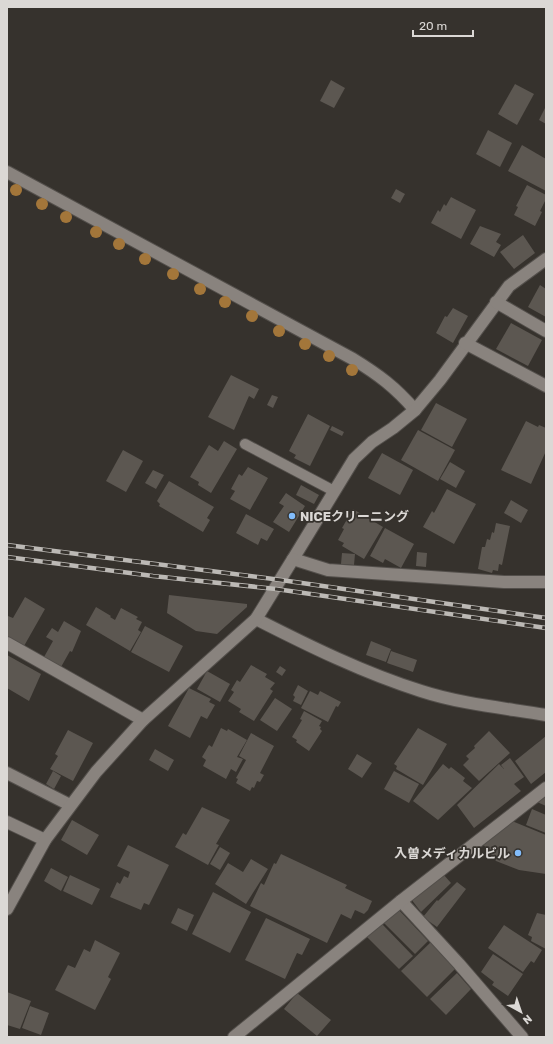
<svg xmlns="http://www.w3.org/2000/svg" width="553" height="1044" viewBox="0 0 553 1044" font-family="Rubik,'Noto Sans JP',sans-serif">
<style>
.building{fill:#5c5751}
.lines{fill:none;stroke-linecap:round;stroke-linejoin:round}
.service-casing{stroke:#534f4b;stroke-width:12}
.minor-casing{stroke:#534f4b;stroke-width:14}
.service{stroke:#89837e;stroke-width:10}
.minor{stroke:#89837e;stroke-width:12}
.rail-casing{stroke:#bcb9b5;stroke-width:4.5}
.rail{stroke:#36322d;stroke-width:3;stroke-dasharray:9;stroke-linecap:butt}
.tree{fill:#a3763a}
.poi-dot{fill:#82bcfa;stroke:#36322d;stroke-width:1.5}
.labels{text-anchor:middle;stroke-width:3.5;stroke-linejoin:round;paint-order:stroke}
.poi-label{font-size:13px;font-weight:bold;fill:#dbd8d5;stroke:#36322d;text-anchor:start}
</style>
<rect width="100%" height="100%" fill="#36322d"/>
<g class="building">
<path d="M331 80 345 88 334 108 320 101Z"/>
<path d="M515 84 534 94 517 125 498 114Z"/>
<path d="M546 106V124L539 120Z"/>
<path d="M488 130 512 143 500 167 476 154Z"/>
<path d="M522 145 546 159V191L508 171Z"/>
<path d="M527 185 546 195V199L540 211 542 212 535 226 514 215 518 207 516 206Z"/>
<path d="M396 189 405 194 400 203 391 198Z"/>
<path d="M451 197 476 210 461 239 431 223 438 210 440 212 444 204 446 206Z"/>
<path d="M480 226 501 234 496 242 501 245 494 257 470 244Z"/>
<path d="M523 235 535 253 514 269 500 252Z"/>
<path d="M540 285 546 289V317L528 307Z"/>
<path d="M453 308 468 316 453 343 436 333 445 316 447 317Z"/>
<path d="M511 323 542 340 528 366 496 349Z"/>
<path d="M231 375 259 389 254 399 249 396 234 430 208 417Z"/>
<path d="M272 395 278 397 273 408 267 405Z"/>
<path d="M436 403 467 419 452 447 421 430Z"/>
<path d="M308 414 330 426 310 466 294 458 296 455 289 451Z"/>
<path d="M526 421 538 427 539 425 546 428V451L531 484 501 470Z"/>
<path d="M332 426 344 432 342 436 330 430Z"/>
<path d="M418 430 455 450 438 481 401 460Z"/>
<path d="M224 441 237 449 211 493 198 485 199 482 190 477 209 445 218 451Z"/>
<path d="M123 450 143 461 126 492 106 481Z"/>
<path d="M382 453 413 470 400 495 368 478Z"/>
<path d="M450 462 465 471 456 488 440 479Z"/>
<path d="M248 467 268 478 250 510 230 499 235 491 231 489 239 474 242 476Z"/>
<path d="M153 470 164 475 156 489 145 483Z"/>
<path d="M169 481 214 507 207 518 210 520 203 532 159 506 160 504 157 501Z"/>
<path d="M301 485 319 495 314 504 296 495Z"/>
<path d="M447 489 476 504 454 544 423 527 432 511 434 513Z"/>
<path d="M286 493 305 506 289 532 273 522 284 506 279 503Z"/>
<path d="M511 500 528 510 521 523 504 513Z"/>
<path d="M353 509 383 527 364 559 342 546 344 543 338 540 344 529 342 528Z"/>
<path d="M246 514 274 529 267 541 261 538 258 545 236 533Z"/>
<path d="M496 523 510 526 502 565 499 564 498 571 493 570 492 573 478 569 482 547H485L487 539 490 540 492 532 494 533Z"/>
<path d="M385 528 414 544 401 568 385 559 383 563 370 556Z"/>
<path d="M417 552 427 553 426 567 416 566Z"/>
<path d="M342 553 355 554 354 565 341 564Z"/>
<path d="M169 595 247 604V607L217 634 196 631 167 613Z"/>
<path d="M25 597 45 609 24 646 7 637V619L8 616 13 618Z"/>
<path d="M96 607 111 616 110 617 115 620 121 608 138 617 136 619 142 622 138 630 141 632 130 651 86 625Z"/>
<path d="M64 621 81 631 72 652 70 651 61 667 44 657 53 641 46 637 52 628 58 632Z"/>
<path d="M145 626 183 646 169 672 131 652Z"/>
<path d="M371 641 391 649 386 662 366 655Z"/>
<path d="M391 651 417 660 413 672 387 663Z"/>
<path d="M7 655 41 674 29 701 7 688Z"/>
<path d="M251 665 267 674 265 677 275 683 270 689 273 691 254 721 239 712 241 709 228 701 234 692 231 690 237 680 240 682Z"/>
<path d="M280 666 286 670 282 676 276 672Z"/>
<path d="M207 671 230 684 220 702 197 689Z"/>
<path d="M298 685 308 691 301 705 293 701 295 697 293 695Z"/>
<path d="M189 688 211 699 209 702 215 705 207 719 201 716 190 738 168 726Z"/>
<path d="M310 691 318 695 320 691 341 702 338 707 336 706 328 722 301 708Z"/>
<path d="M275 698 292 709 277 731 260 720Z"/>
<path d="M304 711 322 721 319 726 321 727 320 729 322 731 309 751 296 742 297 740 292 737 302 720 300 719Z"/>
<path d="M221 728 227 731 228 729 247 740 237 757 243 759 236 772 231 769 226 779 203 766 206 760 202 757 209 745 212 747Z"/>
<path d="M418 728 447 744 423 785 396 769 397 766 394 764Z"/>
<path d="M68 730 93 743 73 781 50 769 58 756 55 754Z"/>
<path d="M489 731 510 753 479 781 463 765 469 759 466 756 475 748 474 746Z"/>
<path d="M251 733 274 746 260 773 264 775 260 782 257 781 254 788 252 787 250 791 236 783 238 779 236 778 246 760 239 756Z"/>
<path d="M546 736V772L531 784 515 761Z"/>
<path d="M155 749 174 760 168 771 149 760Z"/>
<path d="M357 754 372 763 362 778 348 769Z"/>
<path d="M510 758 524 777 514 784 521 791 474 828 457 805 499 764 504 769 501 765Z"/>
<path d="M443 764 449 769 451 767 465 778 463 781 472 788 438 820 413 801Z"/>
<path d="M53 771 61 776 54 789 46 784Z"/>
<path d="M394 771 419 784 409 803 384 789Z"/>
<path d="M546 795V806L537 802Z"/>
<path d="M202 807 230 820 216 844 219 845 208 865 175 847 183 833 186 835Z"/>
<path d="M532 809 546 815V833L526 825Z"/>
<path d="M72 820 99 835 87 855 61 840Z"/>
<path d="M512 821 546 835V874L519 870 496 861 483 844Z"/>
<path d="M128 845 169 865 149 905 144 903 141 910 110 897 117 882 120 884 124 876 128 878 130 872 117 866Z"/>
<path d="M220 847 230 853 220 870 210 864Z"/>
<path d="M281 854 347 885 345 888 372 901 368 910 364 914 355 910 351 919 341 914 327 943 250 906 261 883 264 885 274 863 276 864Z"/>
<path d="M251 859 268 869 246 904 215 884 228 863 243 872Z"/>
<path d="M51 868 68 877 61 891 44 881Z"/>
<path d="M443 874 451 883 421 912 411 899Z"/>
<path d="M70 875 100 889 92 905 63 891Z"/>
<path d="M457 882 466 889 437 927 423 917 437 900 438 901Z"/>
<path d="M213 892 251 912 230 953 192 934Z"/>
<path d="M178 908 194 915 187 931 171 923Z"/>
<path d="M398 909 428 941 415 954 384 923Z"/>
<path d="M537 913 546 915V949L531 941 532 937 528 935Z"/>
<path d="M266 918 310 939 302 955 297 953 285 979 245 960Z"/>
<path d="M382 924 413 956 399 969 366 936Z"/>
<path d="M504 925 542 950 534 963 531 961 523 972 488 948Z"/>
<path d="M95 940 120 953 108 977 111 979 95 1010 55 990 68 965 75 968 84 949 90 952Z"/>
<path d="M431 942 456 968 427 997 401 971Z"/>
<path d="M493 954 523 974 508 996 492 985 494 982 481 972Z"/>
<path d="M457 973 471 989 446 1015 430 999Z"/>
<path d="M7 992 31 1001 20 1029 7 1025Z"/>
<path d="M297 993 331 1020 317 1036 284 1009Z"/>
<path d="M30 1006 49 1013 41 1035 22 1028Z"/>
</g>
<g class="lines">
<g class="service-casing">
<path id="service" d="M245 444 334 491"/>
</g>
<g class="minor-casing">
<g id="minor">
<path d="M7 172 353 359C379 375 395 387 415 410"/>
<path d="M546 259 509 286 440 380 415 410 393 428 372 442 354 459 293 559 328 570 504 582H546"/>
<path d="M496 302 546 331"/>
<path d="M465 343 546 386"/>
<path d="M256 619C309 646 364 673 421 691 461 704 504 708 546 715"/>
<path d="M7 643 143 720"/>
<path d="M7 773 70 805"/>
<path d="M7 822 45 840"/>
<path d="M401 901 459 964 522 1037"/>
<path d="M7 909 45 840 96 772 143 720 256 619 293 559"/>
<path d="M234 1037 401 901 546 788"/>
</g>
</g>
<use href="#service" class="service"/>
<use href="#minor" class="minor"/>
<g class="rail-casing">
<g id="rail">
<path d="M7 545 281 580 546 618"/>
<path d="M7 557 153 576 276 589 546 628"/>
</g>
</g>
<use href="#rail" class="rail"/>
</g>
<g class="tree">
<circle cx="16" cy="190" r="6"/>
<circle cx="42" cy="204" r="6"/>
<circle cx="66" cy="217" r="6"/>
<circle cx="96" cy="232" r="6"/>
<circle cx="119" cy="244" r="6"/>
<circle cx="145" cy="259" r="6"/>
<circle cx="173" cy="274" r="6"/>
<circle cx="200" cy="289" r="6"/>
<circle cx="225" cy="302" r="6"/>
<circle cx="252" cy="316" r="6"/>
<circle cx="279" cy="331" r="6"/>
<circle cx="305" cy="344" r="6"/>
<circle cx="329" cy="356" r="6"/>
<circle cx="352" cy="370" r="6"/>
</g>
<g class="poi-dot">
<circle cx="292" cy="516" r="4"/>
<circle cx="518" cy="853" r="4"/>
</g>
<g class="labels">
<g class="poi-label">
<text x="300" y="521">NICEクリーニング</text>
<text x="510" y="858" text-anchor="end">入曽メディカルビル</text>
</g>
</g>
<rect width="553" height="1044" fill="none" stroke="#dbd8d5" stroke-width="16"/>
<g transform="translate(521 1012) rotate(140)" stroke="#36322d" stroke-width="3" paint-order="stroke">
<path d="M0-3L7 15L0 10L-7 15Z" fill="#dbd8d5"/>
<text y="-6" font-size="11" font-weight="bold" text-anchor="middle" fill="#dbd8d5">N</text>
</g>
<path d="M413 30v6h60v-6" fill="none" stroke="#dbd8d5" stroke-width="2"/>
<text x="419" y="30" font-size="12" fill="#dbd8d5" stroke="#36322d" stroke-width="3" paint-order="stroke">20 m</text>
</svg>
